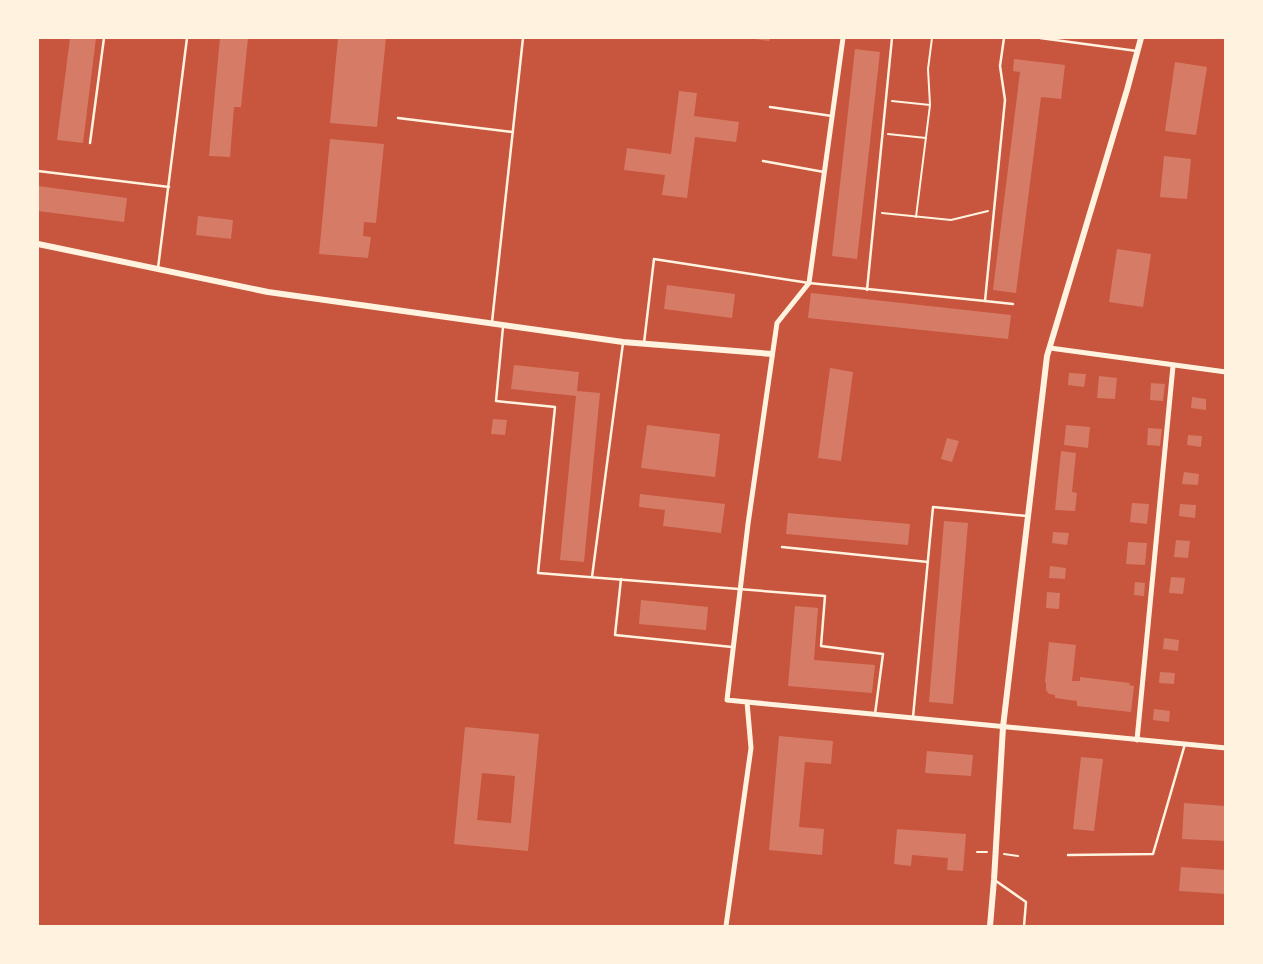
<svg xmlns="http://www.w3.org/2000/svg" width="1263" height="964" viewBox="0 0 1263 964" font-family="'Work Sans',sans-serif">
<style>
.building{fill:#d67c66;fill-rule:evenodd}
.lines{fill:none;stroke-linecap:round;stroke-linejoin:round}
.path{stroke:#fff3e0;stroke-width:2}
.service{stroke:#fff3e0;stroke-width:2.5}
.minor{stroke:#fff3e0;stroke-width:5}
.tertiary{stroke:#fff3e0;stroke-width:6}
</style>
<rect width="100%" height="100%" fill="#c8553d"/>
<g class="building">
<path d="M70 38H96L83 143 57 140Z"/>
<path d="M220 38H248L241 107H234L230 157 209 156Z"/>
<path d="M338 38H386L377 127 330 123Z"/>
<path d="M748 38H770L769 41Z"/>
<path d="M855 49 880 52 857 259 832 256Z"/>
<path d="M1014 59 1065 65 1061 99 1041 97 1016 293 993 290 1020 72 1013 71Z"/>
<path d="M1175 62 1207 67 1196 135 1165 131Z"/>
<path d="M679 91 697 93 694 116 739 122 736 142 695 137 687 198 662 195 665 175 624 170 627 148 671 154Z"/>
<path d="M330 139 384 144 376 223 364 222 363 236 371 237 368 258 319 254Z"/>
<path d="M1164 156 1191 159 1187 199 1160 197Z"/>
<path d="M38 186 127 198 124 222 38 211Z"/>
<path d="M198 216 233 220 231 239 196 235Z"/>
<path d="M1117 249 1151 254 1143 307 1109 302Z"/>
<path d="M667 285 735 294 732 318 664 309Z"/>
<path d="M811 293 1011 315 1008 339 808 318Z"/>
<path d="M514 365 579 372 577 391 600 393 584 562 560 560 576 396 511 389Z"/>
<path d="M830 368 853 372 841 461 818 458Z"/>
<path d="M1069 373 1086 374 1084 387 1068 385Z"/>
<path d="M1099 376 1117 378 1115 399 1097 398Z"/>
<path d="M1151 383 1165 384 1163 401 1150 400Z"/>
<path d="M1192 397 1206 399V410L1191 408Z"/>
<path d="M493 419 507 420 505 435 491 434Z"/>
<path d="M647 425 720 434 715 477 641 468Z"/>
<path d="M1066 425 1090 427 1088 448 1064 445Z"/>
<path d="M1148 428 1162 429 1160 446 1147 445Z"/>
<path d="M1188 435 1202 436 1201 447 1187 445Z"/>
<path d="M947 438 959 441 952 462 941 459Z"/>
<path d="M1061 451 1076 453 1072 492 1077 493 1075 511 1055 510Z"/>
<path d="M1184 472 1199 474 1198 485 1182 484Z"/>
<path d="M640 494 725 504 721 533 663 526 665 510 639 507Z"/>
<path d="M1132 503 1149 504 1147 524 1130 522Z"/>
<path d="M1180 504 1196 505 1195 518 1179 516Z"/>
<path d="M788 513 910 524 908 545 786 534Z"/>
<path d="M944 521 968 523 953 704 929 702Z"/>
<path d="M1053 532 1069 533 1067 545 1052 543Z"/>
<path d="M1176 540 1190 541 1188 558 1174 557Z"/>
<path d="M1128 542 1147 543 1145 565 1126 564Z"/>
<path d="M1050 566 1066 568 1065 579 1049 578Z"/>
<path d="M1171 577 1185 578 1183 594 1169 593Z"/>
<path d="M1135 582 1145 583 1144 596 1134 595Z"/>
<path d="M1047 592 1060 593 1059 609 1046 608Z"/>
<path d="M641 600 708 607 706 630 639 624Z"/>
<path d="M795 606 818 608 814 660 875 665 872 693 788 686Z"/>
<path d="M1164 638 1179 640 1178 651 1163 649Z"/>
<path d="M1049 642 1076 645 1072 681H1080V677L1130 683 1129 685 1134 686 1131 712 1077 706V701L1055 698V695L1049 694 1046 690V683L1045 682Z"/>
<path d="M1160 672 1175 673 1174 684 1159 683Z"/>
<path d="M1154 709 1170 711 1169 722 1153 720Z"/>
<path d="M465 727 539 734 528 851 454 844ZM482 773 515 776 511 823 477 820Z"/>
<path d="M779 736 833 741 831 764 805 762 799 827 824 829 822 855 769 850Z"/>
<path d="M927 751 973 755 971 776 925 773Z"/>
<path d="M1081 757 1103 759 1094 831 1073 829Z"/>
<path d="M1184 803 1226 806V841L1182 839Z"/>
<path d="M897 829 966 834 963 871 947 870 948 858 912 855 911 866 894 864Z"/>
<path d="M1181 867 1226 870V894L1179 891Z"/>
</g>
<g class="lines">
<g class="path">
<path d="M892 101 930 105"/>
<path d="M888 134 926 138"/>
<path d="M882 213 951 220 988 211"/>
<path d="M916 217 930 105 928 69 932 38"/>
<path d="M977 852H987"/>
<path d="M1004 854 1018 856"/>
</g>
<g class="service">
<path d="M1040 38 1137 51"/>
<path d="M770 107 832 116"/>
<path d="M398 118 513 132"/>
<path d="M90 143 104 38"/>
<path d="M763 161 824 172"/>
<path d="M38 171 169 187"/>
<path d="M158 268 187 38"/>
<path d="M867 290 892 38"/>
<path d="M985 301 1013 304"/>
<path d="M492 322 523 38"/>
<path d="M503 327 496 401 555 407 538 573 825 596 821 646 883 654 875 714"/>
<path d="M644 343 654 259 809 283 985 301 1005 100 1000 66 1004 38"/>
<path d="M782 547 928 562"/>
<path d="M592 577 623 343"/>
<path d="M621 579 615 635 732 647"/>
<path d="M913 717 933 507 1027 516"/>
<path d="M1068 855 1153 854 1185 744"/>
<path d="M996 881 1026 902 1024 926"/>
</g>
<g class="minor">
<path d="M1050 348 1226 372"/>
<path d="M747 702 1226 748"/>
<path d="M1137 740 1173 366"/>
<path d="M726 926 751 748 747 702 727 700 748 524 777 323 809 283 843 38"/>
</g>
<g class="tertiary">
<path d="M38 244 268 292 623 342 772 354"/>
<path d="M990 926 994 880 1003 727 1047 356 1127 90 1141 38"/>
</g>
</g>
<rect width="1263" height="964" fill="none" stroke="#fff3e0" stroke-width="78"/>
</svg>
